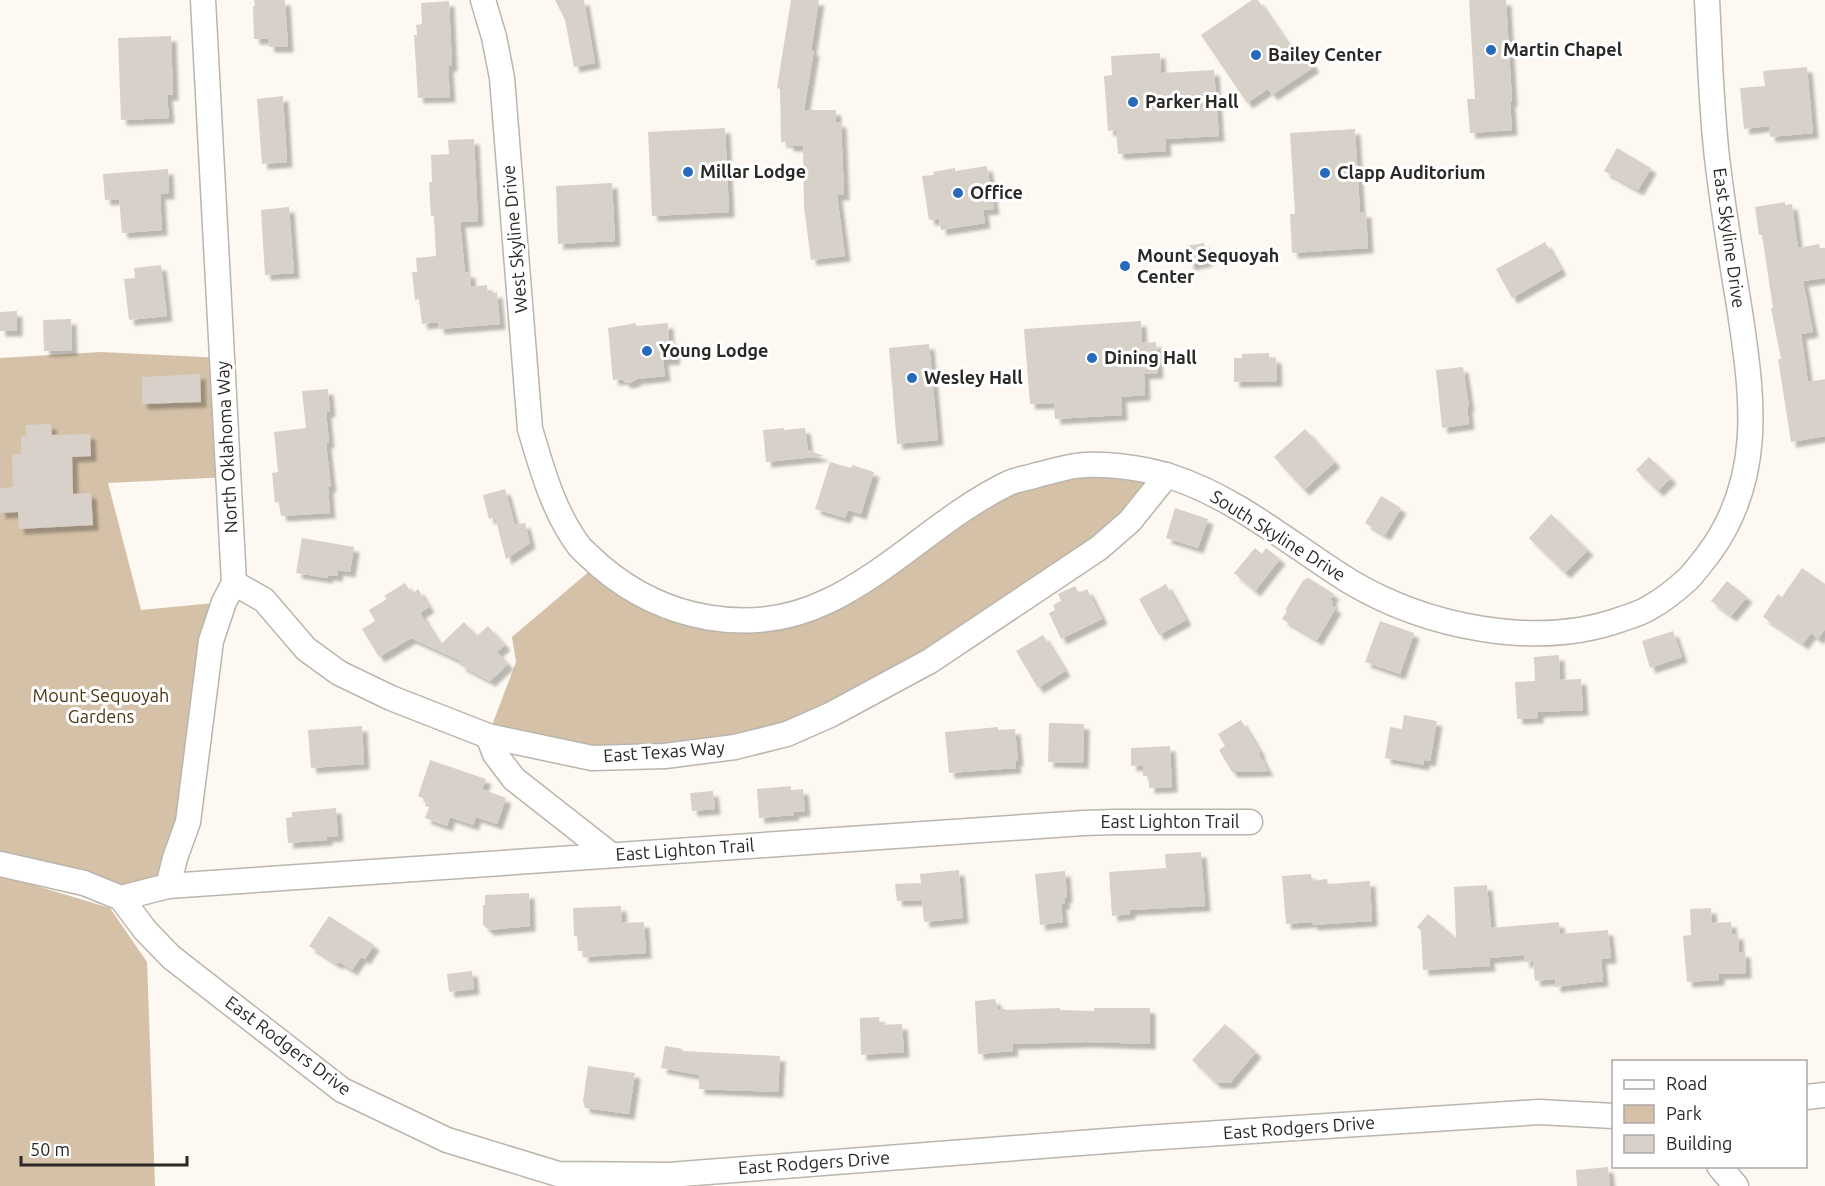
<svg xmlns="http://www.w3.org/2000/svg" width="1825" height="1186" viewBox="0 0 1825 1186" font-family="Ubuntu,sans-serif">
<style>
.green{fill:#d4c1a7}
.building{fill:#d7d1ca;filter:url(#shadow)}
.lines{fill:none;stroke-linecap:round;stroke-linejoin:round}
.street-casing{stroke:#bab5ae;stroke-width:27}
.street{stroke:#fff;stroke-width:24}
.poi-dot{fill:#2769bb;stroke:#fff;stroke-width:2}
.labels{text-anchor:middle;stroke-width:6;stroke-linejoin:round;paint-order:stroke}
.poi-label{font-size:18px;font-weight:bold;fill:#2b2926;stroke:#fff;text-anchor:start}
.street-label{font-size:18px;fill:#2b2926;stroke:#fff}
.park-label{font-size:18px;fill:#4c3614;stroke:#fff}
</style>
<defs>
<filter id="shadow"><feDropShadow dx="5.5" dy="5.5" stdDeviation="1.5" flood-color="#0004"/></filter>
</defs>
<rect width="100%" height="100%" fill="#fdf8f1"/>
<g class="green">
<path d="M101 352 223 358 228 477 108 483 141 610 224 602 168 886 121 898 0 864V358Z"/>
<path d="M1073 466 1167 475 1125 525 830 715 665 756 488 736 516 662 512 637 598 564 657 603 788 615 973 504Z"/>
<path d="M0 875 110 908 147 962 155 1186H0Z"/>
</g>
<g class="building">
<path d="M254 0H285L288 47H269L268 39H254L253 6H255Z"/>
<path d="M555 0H584L595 63 574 67 565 20Z"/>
<path d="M791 0H819L811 50H814L804 110H836V122H841L844 195H837L845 256 811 260 804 207 803 146H788V142H781L780 89 777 88Z"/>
<path d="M1252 0H1258L1292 50 1299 45 1314 67 1272 95 1268 89 1247 103 1201 35Z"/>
<path d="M1469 0H1506L1512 101 1510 102 1512 130 1470 133 1467 99H1475Z"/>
<path d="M449 1 452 66H448L450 97 418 98 414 35H417L416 25 422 24 421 3Z"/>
<path d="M171 36 173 95H167L169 118 121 120 118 38Z"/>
<path d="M1160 53 1161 73 1214 70 1219 136 1165 139 1166 151 1118 154 1116 130 1108 131 1104 76 1112 75 1111 56Z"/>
<path d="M1807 67 1813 133 1770 137 1769 126 1744 129 1740 88 1765 86 1763 71Z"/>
<path d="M283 96 287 162 262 164 257 99Z"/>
<path d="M725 128 729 212 652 216 648 132Z"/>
<path d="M1355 129 1360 212H1366L1368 248 1292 253 1290 214H1295L1290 133Z"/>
<path d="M474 139 478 221 460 222 465 273 470 272 471 287 487 285 488 294 497 292 500 324 439 329 438 322 422 324 419 299 415 300 412 272H417L416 258 436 256 434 216H431L429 182H432L431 155 449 154 448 140Z"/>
<path d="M1617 148 1651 168 1638 190 1604 171Z"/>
<path d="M987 166 994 209 983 210 985 223 941 230 939 219 929 220 922 176 934 175 933 172 955 168V171Z"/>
<path d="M168 169 169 194H160L162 230 122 233 119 199 105 200 103 174Z"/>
<path d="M612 183 615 241 558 244 556 186Z"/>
<path d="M1785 202V205L1792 204 1798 248 1819 244 1820 248H1825V278L1803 281 1813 332 1801 334 1808 382 1825 379V436L1791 442 1778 359H1781L1771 308H1773L1762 235H1759L1755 207Z"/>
<path d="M289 207 294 273 265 275 261 210Z"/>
<path d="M1545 242 1561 270 1512 298 1496 269Z"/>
<path d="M1204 243 1207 261 1189 265 1186 246Z"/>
<path d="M161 265 167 316 129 320 124 279 135 278 134 268Z"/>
<path d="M17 311V331H0V312Z"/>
<path d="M71 319 72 350 44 351 43 320Z"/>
<path d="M1141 321 1142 343 1156 342 1158 373 1144 374 1145 395 1121 397 1122 415 1055 419 1054 403 1030 404 1024 329Z"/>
<path d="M636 323V326L668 323 669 340H673L675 359 663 360 665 376 637 379 632 382 626 383 622 379 613 380 608 328Z"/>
<path d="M929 344 938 440 897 444 889 348Z"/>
<path d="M1269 353V357L1276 358 1277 381 1234 382V358H1242V354Z"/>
<path d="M1463 367 1469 406 1467 407 1469 424 1442 428 1436 370Z"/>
<path d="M200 374 201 402 142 404V377Z"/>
<path d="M328 389 330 412H326L329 442 326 443 331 487H328L330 513 281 516 279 502 275 503 272 473 278 472 274 432 306 428 302 391Z"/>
<path d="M51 424 52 435 90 434 91 456 72 457 73 494 91 493 93 525 19 529 18 512 0 513V488L13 487 12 454H21V437L26 436V425Z"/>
<path d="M784 428V430L805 428 808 450 824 456 766 462 763 430Z"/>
<path d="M1305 429 1335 462 1304 490 1274 457Z"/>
<path d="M1649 457 1671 478 1658 491 1636 470Z"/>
<path d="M830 462 851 468 852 465 874 472 861 514 848 510 845 518 815 509Z"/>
<path d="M505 489 515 525 525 523 530 543 506 559 495 517 489 519 483 495Z"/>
<path d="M1381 496 1401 508 1385 535 1365 523Z"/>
<path d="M1175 508 1208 519 1198 548 1166 538Z"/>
<path d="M1551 514 1588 550 1565 573 1529 538Z"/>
<path d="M302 538 354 547 350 572 338 570 337 576 328 575 327 578 296 573Z"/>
<path d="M1255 548 1262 554 1266 548 1280 559 1255 591 1234 573Z"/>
<path d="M1802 568 1825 584V629L1818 639 1811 633 1803 644 1763 617 1778 594 1782 597Z"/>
<path d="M1307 577 1334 594 1330 600 1333 602 1331 605 1336 608 1317 640 1282 619 1287 611 1285 610 1304 579 1306 580Z"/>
<path d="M1727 581 1747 597 1731 616 1711 601Z"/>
<path d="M405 583 412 594 418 589 429 607 420 613 440 645 464 622 477 636 488 626 505 645 497 652 508 664 490 681 460 665 461 661 411 638 379 657 362 629 375 621 369 610 387 599 384 596Z"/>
<path d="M1166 584 1186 620 1159 635 1139 599Z"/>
<path d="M1075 586 1079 593 1087 589 1102 619 1061 639 1049 613 1055 610 1053 605 1061 601 1058 594Z"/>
<path d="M1380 621 1414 633 1400 674 1365 662Z"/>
<path d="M1673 631 1682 657 1650 668 1642 641Z"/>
<path d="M1043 635 1065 671 1038 688 1016 651Z"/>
<path d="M1559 655 1560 680 1581 679 1583 710 1538 712V718L1517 719 1515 682 1535 681 1534 657Z"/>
<path d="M1404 715 1437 721 1430 761 1424 760V765L1385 758 1390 727 1402 729Z"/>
<path d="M1241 720 1260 752 1259 754 1268 771 1232 772 1219 750 1225 746 1218 734Z"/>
<path d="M1049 723 1084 724 1083 763 1048 762Z"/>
<path d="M362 726 364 764 311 768 308 730Z"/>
<path d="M998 727V730L1015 729 1018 761H1015L1016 768 949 773 945 732Z"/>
<path d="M1170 746 1172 787 1149 788V776H1143V765L1131 766V748Z"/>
<path d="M430 760 486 779 482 789 506 798 497 824 476 817 473 825 450 817 447 826 425 818 429 807 425 806 427 800 418 796Z"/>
<path d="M791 786V790L803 789 805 811 793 812 794 815 759 818 757 789Z"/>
<path d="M713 791 715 809 692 811 690 793Z"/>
<path d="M336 808 338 836 327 837V840L288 843 286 818 292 817V812Z"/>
<path d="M1201 852 1205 906 1130 910V914L1112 916 1109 872 1166 868 1165 854Z"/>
<path d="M959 870 963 918 924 922 922 900 897 901 895 884 921 883 920 874Z"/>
<path d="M1065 871 1067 897 1064 898 1065 904H1061L1063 922 1040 925 1035 874Z"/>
<path d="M1311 874 1312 881 1327 879 1328 884 1370 881 1372 921 1312 925V922L1286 924 1282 876Z"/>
<path d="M1487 885 1491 928 1559 922 1560 934 1608 930 1611 958 1601 959 1603 981 1555 987V979L1535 981 1533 961 1524 962V955L1489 958 1490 966 1423 970 1421 931 1417 927 1428 914 1456 938 1454 887Z"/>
<path d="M529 893 530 926 489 930 483 925V905H485V895Z"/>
<path d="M621 906 622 923 644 922 646 953 583 957V951H578L577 936H574L573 908Z"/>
<path d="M1711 908 1712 923 1731 922 1732 934H1738L1739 952H1745L1746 973 1719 974V980L1687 982 1683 936 1691 935 1690 909Z"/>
<path d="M329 916 374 945 365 959 361 957 352 970 339 962 337 964 309 946Z"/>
<path d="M472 971 474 989 449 992 447 974Z"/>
<path d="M995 999 998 1009H1006V1010L1060 1008V1010L1094 1011V1008H1150V1044L1088 1042 1012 1044 1013 1051 978 1054 975 1001Z"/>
<path d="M879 1017 880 1025 902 1024 904 1052 861 1055 860 1018Z"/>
<path d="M1225 1024 1256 1052 1230 1083H1216L1192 1060Z"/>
<path d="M665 1046 683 1049 682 1051 780 1056 778 1092 699 1089V1075L661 1068Z"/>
<path d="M588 1066 635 1073 629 1114 585 1108 583 1101Z"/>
<path d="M1608 1167 1610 1186H1577L1576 1170Z"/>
</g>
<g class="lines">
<g class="street-casing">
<g id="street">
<path d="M483 0 494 37 502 78 530 429C542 469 553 511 579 546 585 553 593 559 600 566 663 620 752 638 828 601 893 570 944 514 1009 483 1018 479 1028 478 1037 475 1050 472 1062 468 1075 466 1104 462 1144 468 1172 477 1237 498 1291 545 1349 581 1426 627 1536 650 1622 619 1631 616 1641 613 1649 608 1662 601 1677 589 1688 579 1695 572 1701 563 1707 556 1764 481 1753 399 1740 312 1732 263 1724 215 1718 166 1711 111 1710 56 1707 0"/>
<path d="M234 583 264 600 306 649 339 673 391 698 488 736 592 758 665 756 735 747 787 734 830 715 930 661 1099 548 1130 521 1167 475"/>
<path d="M488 736 495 754 514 779 611 855"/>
<path d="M0 864 84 883 121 898 145 930 171 957 342 1090 447 1140 558 1174 669 1175 1145 1138 1539 1112 1614 1116"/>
<path d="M168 886 175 858 188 822 211 641 224 602 234 583 203 0"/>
<path d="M121 898 168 886 1083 823 1115 822H1250"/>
<path d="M1806 1097 1825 1095"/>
<path d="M1719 1166 1736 1186"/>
</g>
</g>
<use href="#street" class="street"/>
</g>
<g class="poi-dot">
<circle cx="1491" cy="50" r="6"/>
<circle cx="1256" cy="55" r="6"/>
<circle cx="1133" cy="102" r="6"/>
<circle cx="688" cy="172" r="6"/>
<circle cx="1325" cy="173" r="6"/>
<circle cx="958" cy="193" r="6"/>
<circle cx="1125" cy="266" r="6"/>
<circle cx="647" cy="351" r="6"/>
<circle cx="1092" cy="358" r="6"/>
<circle cx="912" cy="378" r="6"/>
</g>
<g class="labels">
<g class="poi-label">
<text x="1503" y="56">Martin Chapel</text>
<text x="1268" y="61">Bailey Center</text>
<text x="1145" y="108">Parker Hall</text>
<text x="700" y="178">Millar Lodge</text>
<text x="1337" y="179">Clapp Auditorium</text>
<text x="970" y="199">Office</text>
<text x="1137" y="262">Mount Sequoyah<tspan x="1137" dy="21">Center</tspan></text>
<text x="659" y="357">Young Lodge</text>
<text x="1104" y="364">Dining Hall</text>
<text x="924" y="384">Wesley Hall</text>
</g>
<g class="street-label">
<text transform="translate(1729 238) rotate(82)" y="6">East Skyline Drive</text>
<text transform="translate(515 239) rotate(-95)" y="6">West Skyline Drive</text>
<text transform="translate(227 447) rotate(-93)" y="6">North Oklahoma Way</text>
<text transform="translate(1278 536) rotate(32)" y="6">South Skyline Drive</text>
<text transform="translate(664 752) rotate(-4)" y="6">East Texas Way</text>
<text x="1170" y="828">East Lighton Trail</text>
<text transform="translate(685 850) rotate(-4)" y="6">East Lighton Trail</text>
<text transform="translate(288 1046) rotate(37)" y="6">East Rodgers Drive</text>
<text transform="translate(1299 1128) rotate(-4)" y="6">East Rodgers Drive</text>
<text transform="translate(814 1163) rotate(-4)" y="6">East Rodgers Drive</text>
</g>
<g class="park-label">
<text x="101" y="702">Mount Sequoyah<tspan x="101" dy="21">Gardens</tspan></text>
</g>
</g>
<rect x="1612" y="1060" width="195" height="108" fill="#ffffff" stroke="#aaa9a8" stroke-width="1.5"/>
<rect x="1624" y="1080" width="30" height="9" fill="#ffffff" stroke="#aaa9a8" stroke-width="1.5"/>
<text x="1666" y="1090" font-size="18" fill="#2b2926">Road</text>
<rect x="1624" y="1105" width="30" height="18" fill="#d4c1a7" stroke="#aaa9a8" stroke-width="1.5"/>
<text x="1666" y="1120" font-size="18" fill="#2b2926">Park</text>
<rect x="1624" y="1135" width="30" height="18" fill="#d7d1ca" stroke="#aaa9a8" stroke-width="1.5"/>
<text x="1666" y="1150" font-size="18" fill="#2b2926">Building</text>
<path d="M21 1156v9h166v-9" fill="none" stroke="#2b2926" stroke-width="3"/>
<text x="30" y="1156" font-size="18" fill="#2b2926" stroke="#ffffff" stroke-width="4.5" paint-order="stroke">50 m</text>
</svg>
